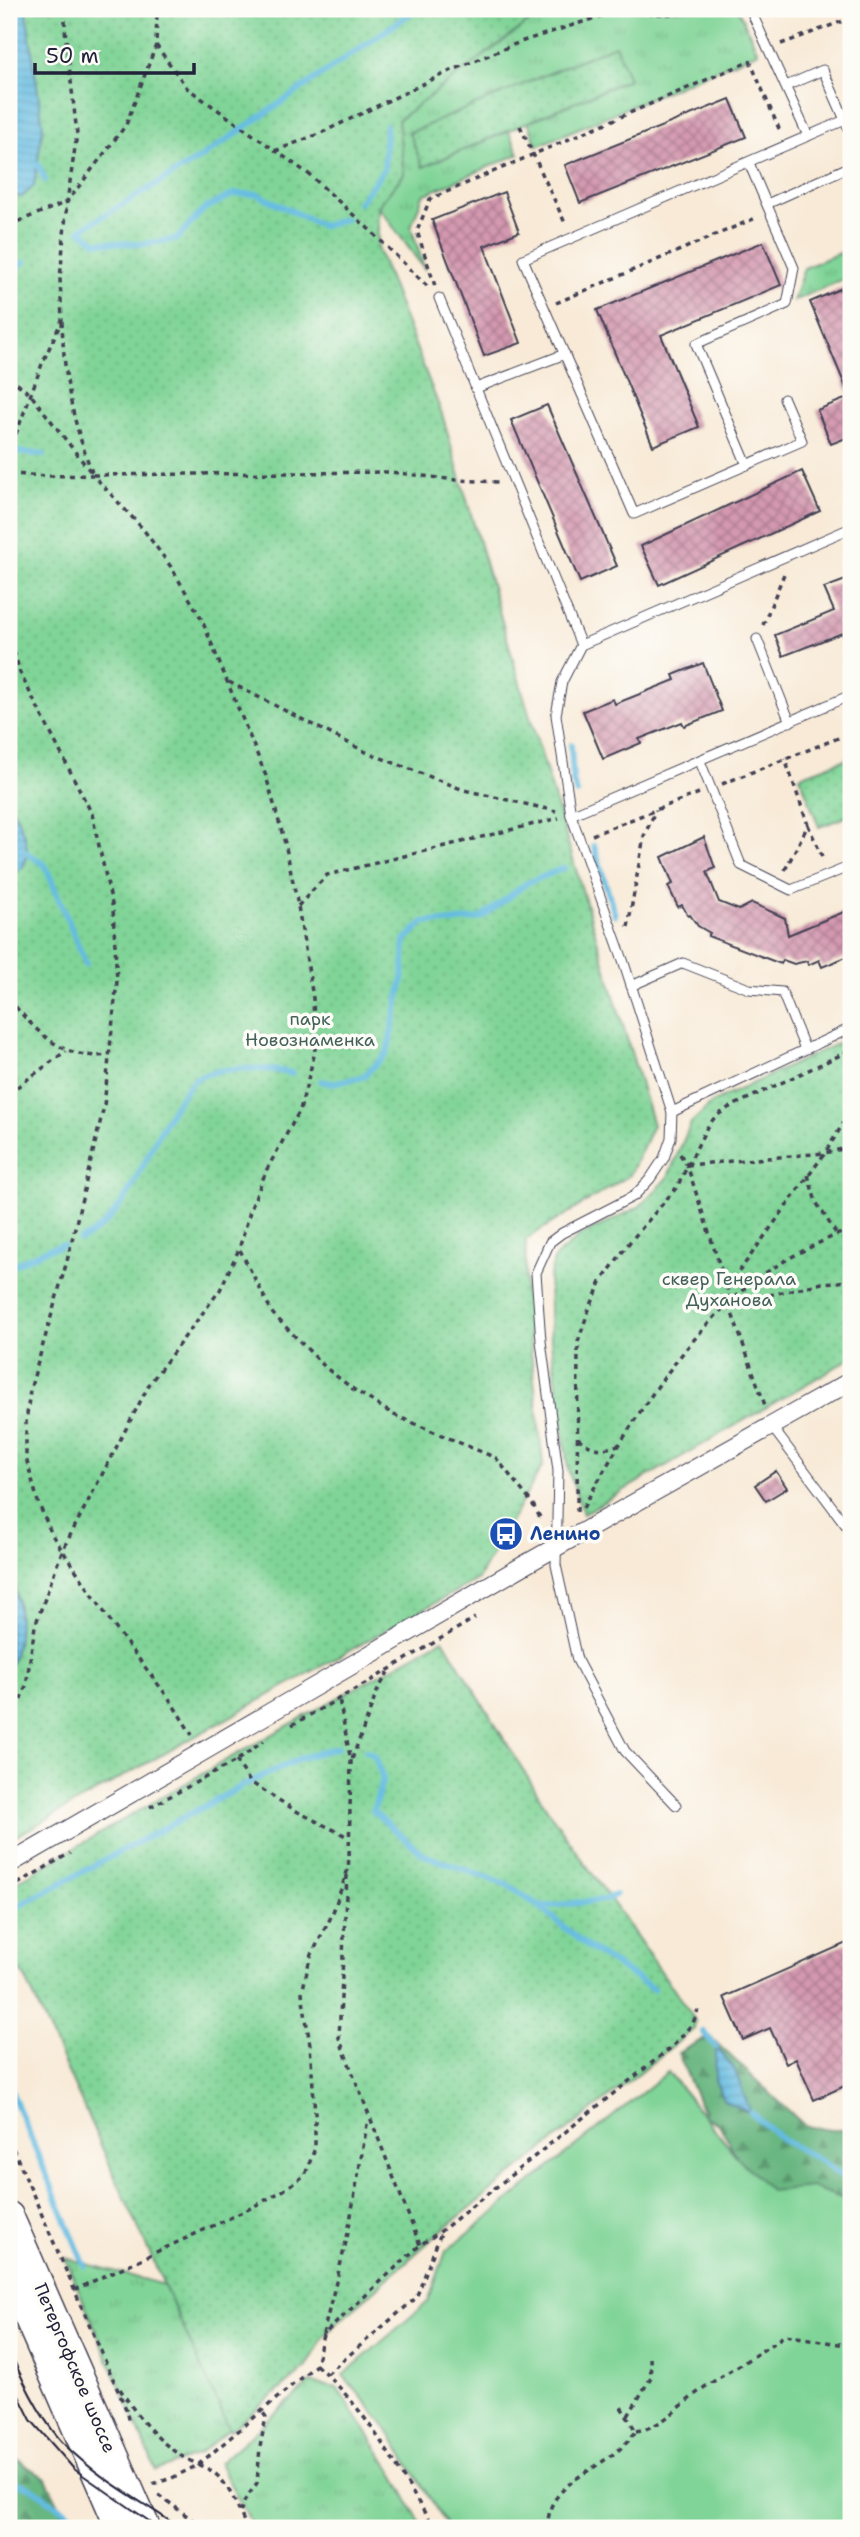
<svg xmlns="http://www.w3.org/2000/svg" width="860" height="2537" viewBox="0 0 860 2537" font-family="'Shantell Sans',sans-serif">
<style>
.grass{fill:url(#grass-tufts);stroke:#517b69;stroke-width:2}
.forest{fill:url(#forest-firs);stroke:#456c5e;stroke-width:2}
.park{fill:url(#park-dots);stroke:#517b69;stroke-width:2}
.garden{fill:#80d497;stroke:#517b69;stroke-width:2}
.water{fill:url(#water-rules);stroke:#436e8e;stroke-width:2}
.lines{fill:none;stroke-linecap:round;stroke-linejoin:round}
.stream{stroke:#64bbe1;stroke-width:6}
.building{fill:url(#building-cross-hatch)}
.lane-casing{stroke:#424052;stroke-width:11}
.street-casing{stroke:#424052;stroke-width:20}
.primary-casing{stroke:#424052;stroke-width:31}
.path{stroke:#424052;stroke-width:3.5;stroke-dasharray:5 5;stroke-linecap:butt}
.lane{stroke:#fff;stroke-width:9}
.street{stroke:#fff;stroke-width:18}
.primary{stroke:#fff;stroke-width:28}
.tram{stroke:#22223b;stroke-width:2}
.labels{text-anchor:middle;stroke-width:7;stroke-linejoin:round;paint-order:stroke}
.park-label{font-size:18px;fill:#43605b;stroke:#fdfcf7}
.transit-label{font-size:18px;font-weight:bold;fill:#164399;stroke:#fdfcf7;text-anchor:start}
.street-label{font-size:18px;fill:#22223b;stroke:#fdfcf7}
</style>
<defs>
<pattern id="grass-tufts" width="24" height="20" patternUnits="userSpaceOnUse" patternTransform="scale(1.75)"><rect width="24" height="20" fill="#80d497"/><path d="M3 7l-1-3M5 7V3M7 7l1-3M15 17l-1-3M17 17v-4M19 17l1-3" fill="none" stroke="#6eb683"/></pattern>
<pattern id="forest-firs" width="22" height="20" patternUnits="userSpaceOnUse" patternTransform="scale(1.75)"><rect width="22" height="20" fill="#68b680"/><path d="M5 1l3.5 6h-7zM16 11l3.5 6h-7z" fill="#55946a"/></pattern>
<pattern id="park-dots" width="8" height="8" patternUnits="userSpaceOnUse" patternTransform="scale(1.75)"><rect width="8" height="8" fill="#80d497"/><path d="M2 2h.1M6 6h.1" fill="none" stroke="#6eb683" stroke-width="1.8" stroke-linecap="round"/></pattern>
<pattern id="water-rules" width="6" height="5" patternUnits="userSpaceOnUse" patternTransform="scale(1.75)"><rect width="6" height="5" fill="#64bbe1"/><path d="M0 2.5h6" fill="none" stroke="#56a0c2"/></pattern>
<pattern id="building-cross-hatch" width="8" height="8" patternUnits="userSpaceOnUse" patternTransform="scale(1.75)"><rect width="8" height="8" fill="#d499b0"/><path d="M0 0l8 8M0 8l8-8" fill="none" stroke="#ac7c90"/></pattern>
</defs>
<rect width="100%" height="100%" fill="#fdfcf7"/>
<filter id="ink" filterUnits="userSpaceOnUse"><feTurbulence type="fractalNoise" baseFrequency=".0143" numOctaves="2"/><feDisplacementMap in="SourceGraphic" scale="14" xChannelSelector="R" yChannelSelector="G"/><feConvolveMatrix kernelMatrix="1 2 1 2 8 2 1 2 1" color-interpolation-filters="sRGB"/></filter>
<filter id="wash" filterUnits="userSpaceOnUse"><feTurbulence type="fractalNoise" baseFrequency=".00686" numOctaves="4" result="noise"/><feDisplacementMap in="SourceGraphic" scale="28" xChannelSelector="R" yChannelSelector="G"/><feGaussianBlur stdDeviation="1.57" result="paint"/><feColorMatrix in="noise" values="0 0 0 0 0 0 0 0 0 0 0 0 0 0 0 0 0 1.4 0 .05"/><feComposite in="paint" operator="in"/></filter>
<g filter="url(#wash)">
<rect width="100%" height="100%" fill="#f8ead7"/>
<g class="grass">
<path d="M546 9H738L758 52 537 146 528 122 629 79 409 132 423 167 509 131 519 154 423 195 411 227 425 270 378 206 404 174 398 120Z"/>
<path d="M851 248V276L793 301 804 268Z"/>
<path d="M65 2258 323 2328 309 2363 199 2454 156 2471Z"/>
<path d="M310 2383 337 2388 391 2469 423 2528H254L219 2463Z"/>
</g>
<g class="forest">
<path d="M709 2036 805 2126 831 2130H851V2309L737 2157 719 2124 705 2117 678 2053Z"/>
<path d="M9 2449 15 2458 46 2479 71 2528H9Z"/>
</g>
<g class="park">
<path d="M9 9H546L398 120 404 174 378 206V250L442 414 521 687 653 1125 630 1175 526 1239 525 1294 543 1465 478 1579 9 1840Z"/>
<path d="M615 45 629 79 423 167 409 133Z"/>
<path d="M851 757V815L819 827 800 776Z"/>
<path d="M851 1037V1358L583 1514 568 1469 551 1342 549 1278 555 1257 580 1236 639 1207 667 1179 691 1123 713 1102Z"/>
<path d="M443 1639 547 1809 691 2014 695 2021 694 2029 441 2231 337 2323 323 2338 307 2367 230 2431 25 1977 9 1960V1886L219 1764Z"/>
</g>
<path class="garden" d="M668 2072 737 2157 771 2191 811 2187 846 2200 851 2205V2528H448L384 2424 343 2375 428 2302 446 2251Z"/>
<g class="water">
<path d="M9 9H26L43 127 34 186 22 197 9 195Z"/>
<path d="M9 802C17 818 35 848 23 866 20 870 13 873 9 876Z"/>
<path d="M9 1567C20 1600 24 1636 9 1668Z"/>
<path d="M716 2047 734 2068 751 2113 725 2101 715 2080Z"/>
</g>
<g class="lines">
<g class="stream">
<path d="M38 164 45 180"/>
<path d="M359 203 384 169 386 126"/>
<path d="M346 219 322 226 257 194H234L204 209 177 239 143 244 96 242 80 230 202 157 417 9"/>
<path d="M9 271 25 262"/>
<path d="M18 452 44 455"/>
<path d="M571 745 573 782 577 793"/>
<path d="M594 846 615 915"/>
<path d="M27 853 45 865 86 964"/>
<path d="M321 1081 331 1083 363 1077 387 1053 403 979 405 940 424 922H452L481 918 527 883 564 868"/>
<path d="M80 1240C132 1218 147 1142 180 1098 185 1092 190 1081 197 1078 227 1064 260 1068 292 1073"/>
<path d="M9 1267 48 1249 63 1245"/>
<path d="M366 1751 375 1756 383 1779 373 1811 424 1855 508 1885 540 1907 604 1900 615 1895"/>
<path d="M540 1907 585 1945 653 1989"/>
<path d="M9 1911 250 1782 301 1758 338 1747"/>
<path d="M703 2032 716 2047"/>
<path d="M9 2086 85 2266"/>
<path d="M751 2113 783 2140 824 2163 851 2184"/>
<path d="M9 2481 30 2487 81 2522"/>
</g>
</g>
<g id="blocks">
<g class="building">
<path d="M730 99 746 137 580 203 565 165Z"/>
<path d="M504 192 519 232 484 246 521 343 484 356 432 220Z"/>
<path d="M763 242 781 285 661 335 699 427 653 446 597 310Z"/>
<path d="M851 284V436L831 444 817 410 850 397 810 302Z"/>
<path d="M547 405 617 566 580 582 511 420Z"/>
<path d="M802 471 820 511 659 585 641 546Z"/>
<path d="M851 578V653L842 633 783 656 775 635 834 611 824 588Z"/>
<path d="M703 663 722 711 684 726 682 722 639 739 641 743 603 759 583 711 613 699 615 704 675 680 673 675Z"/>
<path d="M704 837 715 868 707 872 719 902 739 910 752 903 785 918 788 935 851 909V955L822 967 819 960 808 965 807 961 794 964 783 960 781 964 708 936 710 933 698 926 690 915 688 916 682 905 678 907 668 886 673 884 662 857Z"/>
<path d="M776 1471 787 1488 766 1501 755 1485Z"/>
<path d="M851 1941V2083L814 2100 796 2059 786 2064 770 2028 743 2040 724 1997Z"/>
</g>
</g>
</g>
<g filter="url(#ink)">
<use href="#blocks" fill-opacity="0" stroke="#424052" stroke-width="2"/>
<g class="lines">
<g class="lane-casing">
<g id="lane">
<path d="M750 9 808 136"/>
<path d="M845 120 851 135"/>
<path d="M767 204 851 166"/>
<path d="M439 298 581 645"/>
<path d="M476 388 565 354"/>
<path d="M784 399 802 441 634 514 523 259 845 120 823 70 786 86"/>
<path d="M747 465 696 344 787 304 794 268 749 163"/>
<path d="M757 639 790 722"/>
<path d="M700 761 741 865 791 890 851 866"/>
<path d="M571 815 851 695"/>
<path d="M631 986 683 963 749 989 782 992 805 1049"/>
<path d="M672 1112 851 1028"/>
<path d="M772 1427 851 1532"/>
<path d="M676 1805 625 1751 577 1660 556 1565 558 1471 541 1341 536 1273 550 1242 562 1233 634 1196 650 1179 664 1158 671 1138 672 1112 623 960 571 815 556 715 562 682 581 645 851 528"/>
</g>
</g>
<g class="street-casing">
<path id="street" d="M9 1864 526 1564 851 1381"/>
</g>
<g class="primary-casing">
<g id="primary">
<path d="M9 2216 146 2528"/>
<path d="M9 2273 120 2528"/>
</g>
</g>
<g class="path">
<path d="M781 44 851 18"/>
<path d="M156 45 187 88 310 175 372 232 430 289"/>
<path d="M520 126 566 225"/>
<path d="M275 151 321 133 448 72 520 42 611 13 675 14 687 9"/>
<path d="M9 225 67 202 126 125 156 45 157 9"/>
<path d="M435 286 417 231 430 199 750 61 780 131"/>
<path d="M556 303 758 217"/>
<path d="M62 321C64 380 72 420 93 475"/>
<path d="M9 377 31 395 90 471"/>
<path d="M9 453 42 364 62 320 60 279 67 202 77 134 65 29V9"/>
<path d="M9 474 50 476 93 475 143 529 171 567 201 618 266 776 285 843 298 906 313 998 315 1052 300 1110 267 1169 251 1208 239 1249 220 1290 150 1383 62 1551 35 1626 26 1686 9 1727"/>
<path d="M93 475 390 472 456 480 500 482"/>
<path d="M763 625 784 574"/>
<path d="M9 632 20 673 92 814 113 909 117 981 104 1106 67 1261 30 1390 26 1423V1458L38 1502 52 1535 113 1625 170 1700 192 1735"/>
<path d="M229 682 366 752 464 790 556 811"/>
<path d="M722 784 851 733"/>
<path d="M808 825 824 861"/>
<path d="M592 835 699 793"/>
<path d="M785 870 808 825 785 759"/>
<path d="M298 906 327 875 559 818"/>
<path d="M628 927 644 836 656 810"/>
<path d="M9 999C36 1031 62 1061 108 1055"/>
<path d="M9 1093 66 1051"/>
<path d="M680 1154 687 1165 727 1288 729 1305 766 1408"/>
<path d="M687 1165 825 1153 851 1147"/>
<path d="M808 1175 816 1202 837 1235"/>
<path d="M240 1250 273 1314 326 1368 353 1389 394 1415 496 1458 532 1503 542 1521"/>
<path d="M727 1288 825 1153 851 1111"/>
<path d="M730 1304 822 1283 851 1281"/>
<path d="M578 1438C592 1450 602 1452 620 1444"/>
<path d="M583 1508C625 1432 671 1356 736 1296 768 1267 811 1245 851 1229"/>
<path d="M577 1512 578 1342 588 1312 601 1282 629 1243 677 1187 706 1129 715 1117 728 1108 851 1050"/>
<path d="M292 1725 365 1684 475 1618"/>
<path d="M352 1759 377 1692 388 1672"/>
<path d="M236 1760 250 1782 298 1812 348 1837"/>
<path d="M150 1807 236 1761 264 1741"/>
<path d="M347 1875 339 2038 420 2245"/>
<path d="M9 1889 70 1853"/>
<path d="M9 2139 126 2409 129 2424"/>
<path d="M74 2290 245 2211 284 2190 305 2175 315 2148V2113L310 2045 302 1993 310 1958 332 1915 348 1869 349 1857 351 1761 339 1699"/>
<path d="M323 2334 347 2238 368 2119"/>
<path d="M316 2365C367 2408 399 2472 434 2528"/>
<path d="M327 2374 416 2298 441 2233"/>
<path d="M120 2389C137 2416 156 2440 183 2457 193 2463 204 2466 213 2472 230 2484 238 2510 247 2528"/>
<path d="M628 2416 651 2377 650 2358"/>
<path d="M636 2431C665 2427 684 2400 708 2385 734 2368 760 2353 785 2335L851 2346"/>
<path d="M153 2484 172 2478 198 2465 316 2365 323 2335 420 2245 441 2231 673 2046 693 2023 698 2010"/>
<path d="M159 2495 203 2528"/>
<path d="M240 2512 245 2500 257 2483 260 2447 266 2417 261 2410"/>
<path d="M546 2528C548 2521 549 2513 551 2507 566 2473 614 2465 636 2431L621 2407"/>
</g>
<use href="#lane" class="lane"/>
<use href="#street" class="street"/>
<use href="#primary" class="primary"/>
<g class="tram">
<path d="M9 2349C22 2380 42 2422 66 2446 99 2479 143 2502 180 2528"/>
<path d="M9 2376 31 2420 74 2469 159 2528"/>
</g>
</g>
</g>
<defs>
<g id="bus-disc" transform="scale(1.75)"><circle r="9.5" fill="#1a4fb4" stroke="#fdfcf7"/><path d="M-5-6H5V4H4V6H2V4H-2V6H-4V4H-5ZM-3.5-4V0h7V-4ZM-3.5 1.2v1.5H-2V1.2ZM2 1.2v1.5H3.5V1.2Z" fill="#fff"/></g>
</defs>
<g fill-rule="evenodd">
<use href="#bus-disc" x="506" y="1534"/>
</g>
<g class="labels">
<g class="park-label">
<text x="310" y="1025">парк<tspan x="310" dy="21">Новознаменка</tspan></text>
<text x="729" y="1285">сквер Генерала<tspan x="729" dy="21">Духанова</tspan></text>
</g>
<g class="transit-label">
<text x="530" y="1540">Ленино</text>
</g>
<g class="street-label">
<text transform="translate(75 2368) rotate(67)" y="6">Петергофское шоссе</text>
</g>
</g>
<rect width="860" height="2537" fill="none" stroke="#fdfcf7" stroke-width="35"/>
<path d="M35 63v10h159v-10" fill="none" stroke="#22223b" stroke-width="3.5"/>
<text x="46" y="63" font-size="21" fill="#22223b" stroke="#fdfcf7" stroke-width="5" paint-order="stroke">50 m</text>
</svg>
